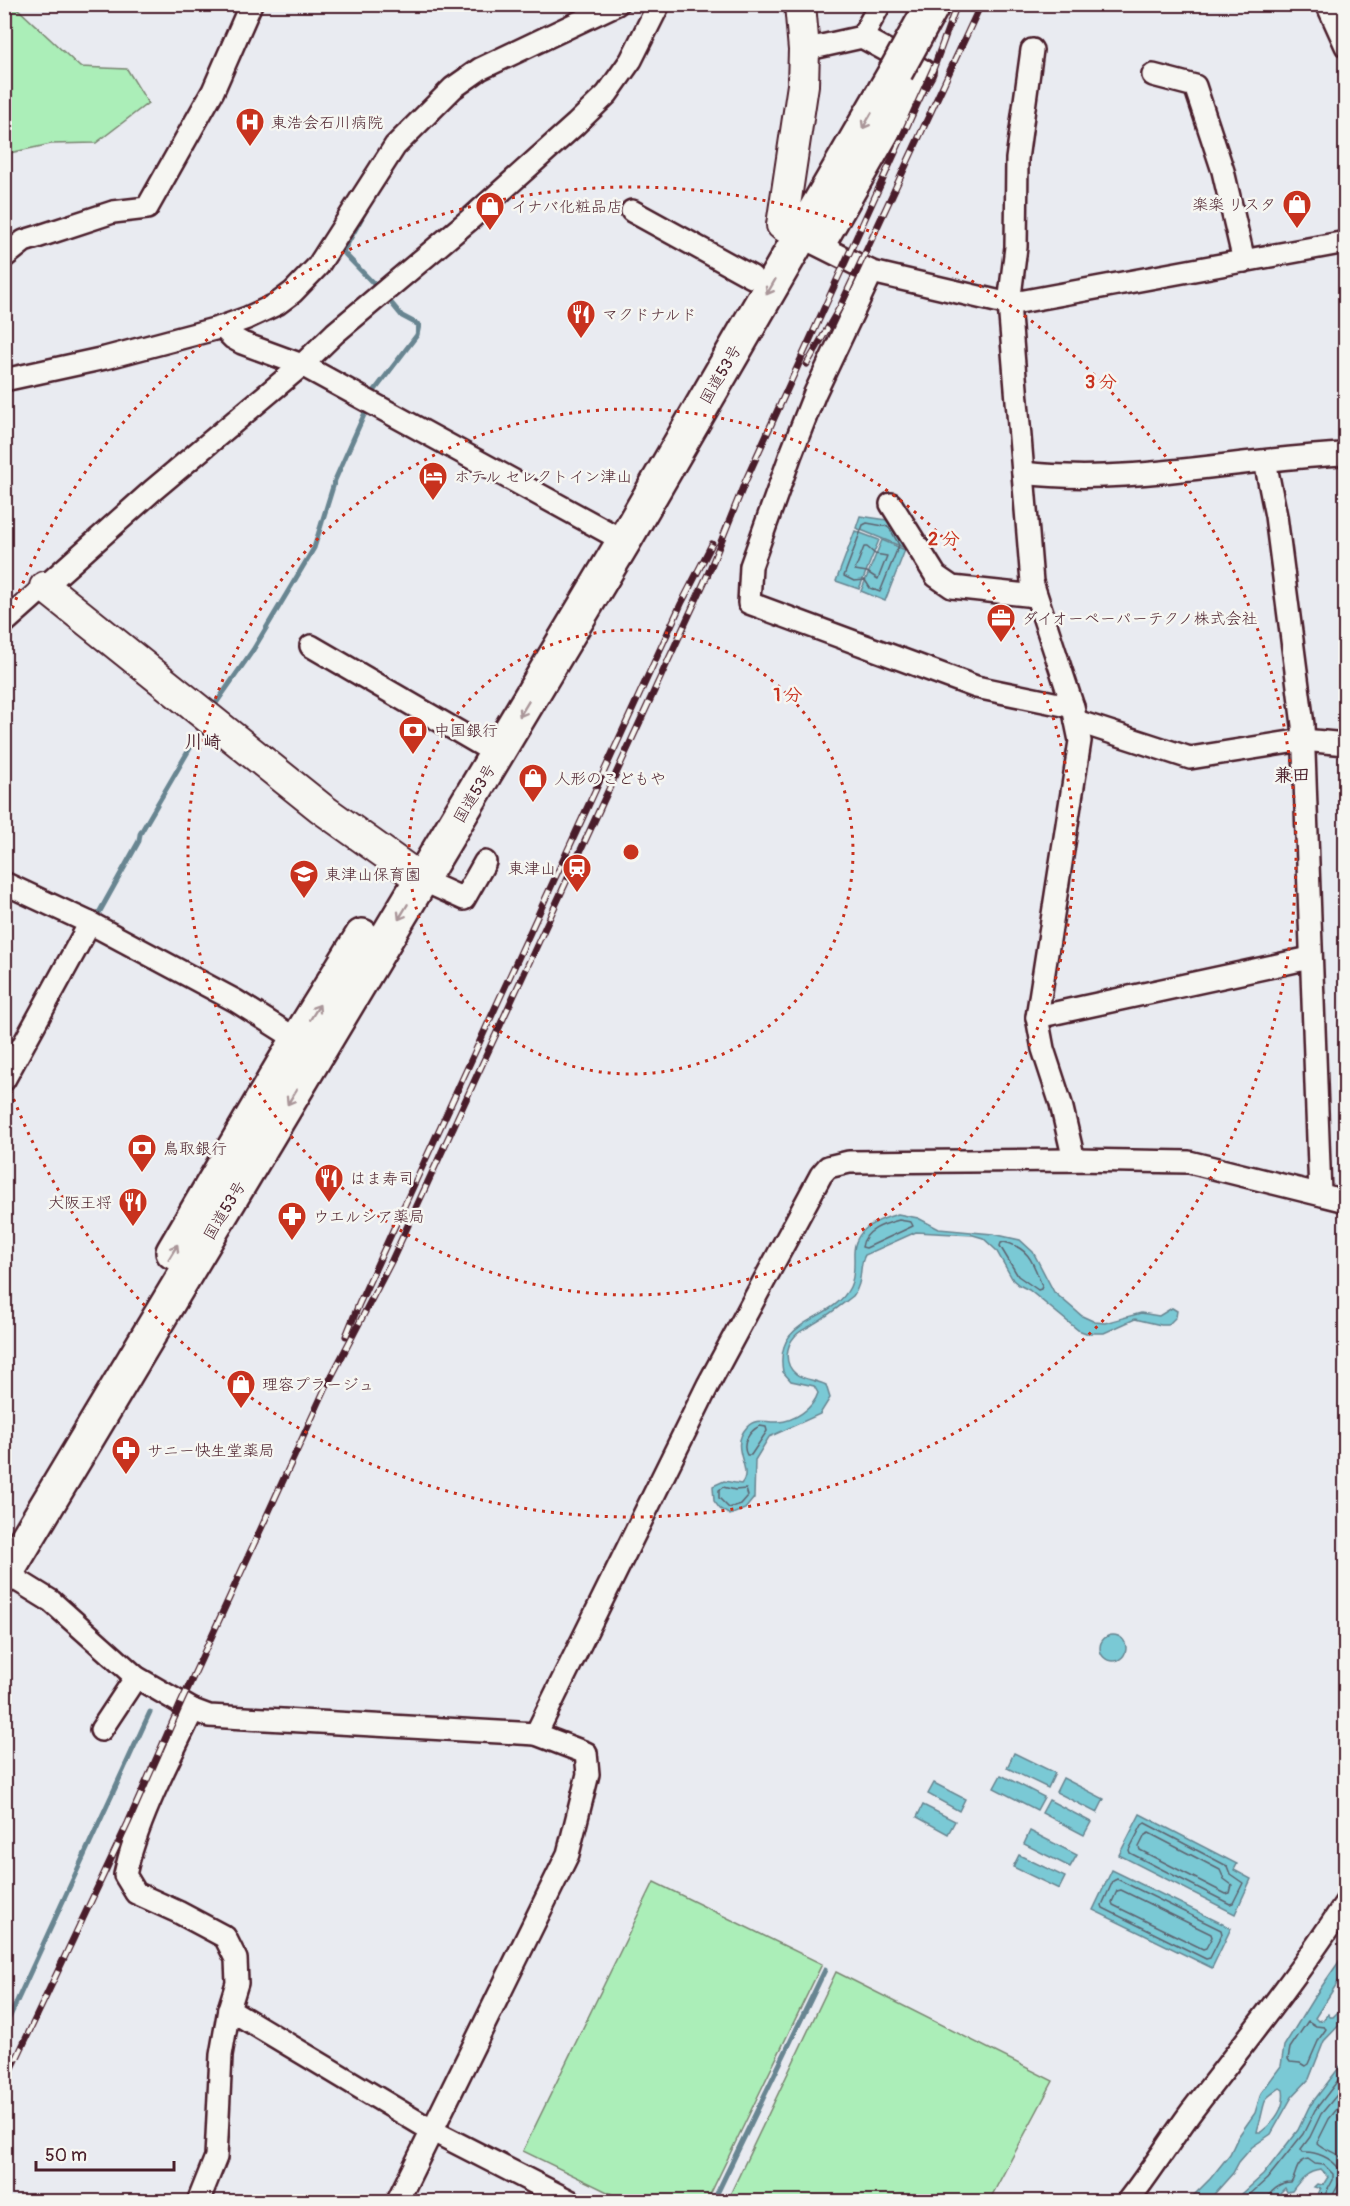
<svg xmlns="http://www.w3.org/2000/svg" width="1350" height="2206" viewBox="0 0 1350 2206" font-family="Pangolin,'Klee One',sans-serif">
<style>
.green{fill:#abeeb8;stroke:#7a8672;stroke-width:1.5}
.water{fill:#7ac9d5;stroke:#678591;stroke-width:1.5;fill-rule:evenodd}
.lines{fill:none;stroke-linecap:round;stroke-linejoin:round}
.shore{stroke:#5d636f;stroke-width:1.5}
.stream{stroke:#678591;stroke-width:5}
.street-casing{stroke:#4a1f2b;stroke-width:26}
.secondary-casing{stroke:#4a1f2b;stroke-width:34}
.highway-casing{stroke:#4a1f2b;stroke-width:38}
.street{stroke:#f6f6f2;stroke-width:21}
.secondary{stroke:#f6f6f2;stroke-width:30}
.highway{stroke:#f6f6f2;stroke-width:33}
.rail-casing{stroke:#4a1f2b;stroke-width:7}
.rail{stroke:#f6f6f2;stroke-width:4.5;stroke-dasharray:14;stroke-linecap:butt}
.highway-bridge-casing{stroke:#4a1f2b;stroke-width:38;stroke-linecap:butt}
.highway-bridge{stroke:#f6f6f2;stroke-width:33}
.oneway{stroke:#a99598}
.ring{fill:none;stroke:#c8321e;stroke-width:3;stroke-dasharray:3 6}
.labels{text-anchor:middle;stroke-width:5;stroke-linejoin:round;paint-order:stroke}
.poi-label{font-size:16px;fill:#4a1f2b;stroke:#f6f6f2;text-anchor:start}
.street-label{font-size:16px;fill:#4a1f2b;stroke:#f6f6f2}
.neighbourhood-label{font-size:18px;font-weight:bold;fill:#4a1f2b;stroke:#f6f6f2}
.centre{fill:#c8321e;stroke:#f6f6f2;stroke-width:3}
.ring-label{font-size:18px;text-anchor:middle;font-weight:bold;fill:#c8321e;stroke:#f6f6f2;stroke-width:5;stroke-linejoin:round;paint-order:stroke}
</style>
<rect width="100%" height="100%" fill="#e9ebf1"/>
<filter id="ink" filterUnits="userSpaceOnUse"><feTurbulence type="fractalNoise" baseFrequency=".0167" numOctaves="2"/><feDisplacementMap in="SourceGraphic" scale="12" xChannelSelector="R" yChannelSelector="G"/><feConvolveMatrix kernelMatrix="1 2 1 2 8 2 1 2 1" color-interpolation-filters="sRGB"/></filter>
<g filter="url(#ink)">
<g class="green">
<path d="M5 4 16 5 17 8 80 67 127 69 148 103 96 143 51 144 5 154Z"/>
<path d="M654 1882 822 1964 707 2201H626L523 2151Z"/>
<path d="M836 1972 1053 2081 989 2201H727Z"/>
</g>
<g class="water">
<path d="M860 516 894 521 906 545 905 548 856 528Z"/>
<path d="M855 531 879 540 859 589 836 581Z"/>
<path d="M882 540 905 550 885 601 861 591Z"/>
<path d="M898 1214 918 1218 939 1229 993 1234 1020 1240 1033 1252 1054 1292 1082 1316 1095 1322 1105 1323 1141 1313 1159 1316 1172 1308 1177 1311 1176 1317 1168 1325H1161L1135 1319 1104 1333H1086L1078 1330 1029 1290 1019 1285 1013 1280 996 1250 983 1238 973 1235 916 1232 865 1255C858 1266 864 1282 853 1296 841 1305 829 1315 815 1323 809 1328 801 1329 795 1336 786 1346 783 1364 796 1374 804 1380 817 1380 826 1385L830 1398 820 1414 769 1437 755 1460 754 1498 745 1509 730 1515 720 1509 714 1501 713 1486 724 1481 741 1484C755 1469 727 1449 747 1427 756 1417 766 1423 778 1422 794 1421 813 1409 818 1393L814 1386 791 1381 783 1372C773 1316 832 1324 850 1287 855 1277 854 1265 854 1255 853 1229 877 1220 898 1214Z"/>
<circle cx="1113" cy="1648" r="13"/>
<path d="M1014 1753 1055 1773 1048 1788 1007 1768Z"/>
<path d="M1001 1775 1044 1797 1037 1810 994 1788Z"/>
<path d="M1063 1778 1104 1799 1097 1813 1056 1792Z"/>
<path d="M934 1783 965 1799 959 1811 928 1794Z"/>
<path d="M1049 1800 1091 1822 1084 1835 1042 1813Z"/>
<path d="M923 1805 955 1821 948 1834 917 1817Z"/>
<path d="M1140 1814 1237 1864 1234 1870 1251 1879 1235 1914 1119 1855Z"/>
<path d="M1030 1831 1077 1855 1070 1867 1024 1844Z"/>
<path d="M1019 1855 1065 1877 1059 1889 1013 1867Z"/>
<path d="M1112 1870 1231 1928 1212 1968 1093 1910Z"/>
<path d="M1345 1953V1971L1315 2018 1318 2021 1323 2020 1328 2014 1330 2017H1333L1345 2005V2019L1324 2041 1309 2079 1292 2097 1271 2134 1252 2147 1239 2162 1233 2173 1208 2201H1188L1210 2179 1230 2154 1238 2137 1255 2113 1261 2093 1281 2066 1284 2046 1313 1999ZM1280 2088 1283 2090C1286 2108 1274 2122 1261 2132H1257C1258 2126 1260 2122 1261 2117 1266 2097 1263 2100 1280 2088Z"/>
<path d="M1345 2060V2201H1314L1321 2189 1314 2187 1317 2184 1323 2185 1328 2177 1321 2170C1307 2171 1300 2180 1292 2191L1287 2192 1285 2188 1272 2201H1239L1242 2194 1263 2175 1298 2130 1309 2107Z"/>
</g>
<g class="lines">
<g class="shore">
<path d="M867 523 889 527 899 545 880 592 870 588 865 580 854 581 844 576 863 525Z"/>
<path d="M864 547H867L875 554 887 556 878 579 867 572 855 570Z"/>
<path d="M899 1220 911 1222 913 1226 866 1248 862 1247C864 1230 884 1224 899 1220Z"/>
<path d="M1004 1242C1030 1248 1033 1263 1042 1286L1041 1289 1038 1290 1018 1276 1000 1246 1001 1243Z"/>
<path d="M760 1426 766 1427 767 1431 751 1455H747C741 1444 749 1431 760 1426Z"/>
<path d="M723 1487 735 1490 746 1489 748 1496 741 1504 729 1508 719 1498V1490Z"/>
<path d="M1145 1823 1227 1866 1230 1874 1243 1883 1233 1903 1230 1904 1130 1853 1129 1850 1142 1825Z"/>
<path d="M1149 1833 1220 1870 1224 1879 1232 1885 1230 1893 1226 1894 1140 1850 1139 1847 1145 1835Z"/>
<path d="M1117 1879 1221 1930 1222 1934 1210 1958 1206 1959 1103 1908 1102 1905 1113 1881Z"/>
<path d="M1121 1890 1211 1934 1212 1937 1206 1948 1203 1949 1113 1905 1112 1902 1117 1891Z"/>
<path d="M1308 2021 1316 2026 1324 2027 1326 2029 1319 2039 1308 2064 1305 2066 1300 2063 1290 2062 1288 2059 1290 2048Z"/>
<path d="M1346 2098 1329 2119 1317 2143C1325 2151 1337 2151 1346 2162"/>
<path d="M1245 2202 1247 2197 1267 2179 1303 2134 1315 2110 1346 2070"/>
<path d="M1267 2202C1268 2191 1281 2183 1291 2183 1297 2174 1295 2162 1308 2159L1315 2164 1324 2165 1333 2174V2180L1321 2202"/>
<path d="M1329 2202 1340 2182 1339 2169C1332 2158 1315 2151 1303 2152L1301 2149 1310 2137 1321 2114 1346 2084"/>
</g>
<g class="stream">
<path d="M619 11 639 4"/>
<path d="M366 210 343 252 374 284"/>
<path d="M375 390 417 335 419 325 402 316 388 299"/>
<path d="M214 706 253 650 314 548 335 480 364 415"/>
<path d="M95 920 139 841 140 834 200 731"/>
<path d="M6 2025 150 1712"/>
<path d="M713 2202 825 1970"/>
</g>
<g class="street-casing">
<g id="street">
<path d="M1327 4 1346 46"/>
<path d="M804 50 862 37 880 4"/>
<path d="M1032 50 1017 159 1016 247 1009 304 1032 582 1073 707 1080 741 1037 1017 1043 1049 1061 1104 1074 1160"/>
<path d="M1153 75 1195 86 1223 171 1244 261"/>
<path d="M632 211 752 277"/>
<path d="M800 236 872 272 1009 304 1346 242"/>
<path d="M823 247 924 71 862 37"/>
<path d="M4 257 24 241 37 237 113 212 147 208 213 91 251 4"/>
<path d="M872 272 815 393 791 454 751 566 749 603 976 687 1073 707"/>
<path d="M222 327 233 338 242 343 302 365 624 541"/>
<path d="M4 380 105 358 222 327 247 318 277 304 293 292 318 266 395 146 453 88 480 69 617 4"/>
<path d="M1265 461 1276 516 1303 725 1320 1194"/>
<path d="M1023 473C1130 486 1239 458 1346 454"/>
<path d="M891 504 936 576 952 587 1036 596"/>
<path d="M4 623 152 491 302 365 335 333 468 221 576 124 607 94 631 60 659 4"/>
<path d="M311 646 497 754"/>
<path d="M1076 721 1190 758 1303 740 1346 744"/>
<path d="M422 880 464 899 485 862"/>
<path d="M4 883 90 923 236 1001 307 1046"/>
<path d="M1037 1017 1310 958"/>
<path d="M4 1080 90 923"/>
<path d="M4 1572 51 1601 136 1677 193 1710 209 1716 536 1734 586 1753 588 1774 568 1854 397 2202"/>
<path d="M193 1710C169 1759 136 1822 125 1875L136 1893 178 1912 225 1937 236 1959 237 1983 229 2009 221 2055 216 2157 198 2202"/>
<path d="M101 1730 136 1677"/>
<path d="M536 1734 708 1385 821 1175 828 1167 849 1162 1074 1160 1189 1162 1346 1201"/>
<path d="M229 2009 431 2130 572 2202"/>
<path d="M1127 2202C1150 2173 1169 2142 1191 2112 1244 2043 1298 1976 1346 1902"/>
</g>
</g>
<g class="secondary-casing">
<g id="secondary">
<path d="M800 4 804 50 803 85 782 225 800 236"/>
<path d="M45 587 321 808 422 880"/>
</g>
</g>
<g class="highway-casing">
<g id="highway">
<path d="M173 1252 297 1041 362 936"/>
<path d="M4 1577 624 541 896 71"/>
</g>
</g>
<use href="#street" class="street"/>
<use href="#secondary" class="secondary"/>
<use href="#highway" class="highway"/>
<g class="rail-casing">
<g id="rail">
<path d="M807 364 840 307 981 4"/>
<path d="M346 1336 359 1304 681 604 712 544"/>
<path d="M4 2085 128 1823 181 1703 325 1389 392 1260 708 574 745 482 934 67 957 4"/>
</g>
</g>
<use href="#rail" class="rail"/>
<g class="highway-bridge-casing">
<path id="highway-bridge" d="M896 71 933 4"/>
</g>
<use href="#highway-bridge" class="highway-bridge"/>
</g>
<defs><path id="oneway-shaft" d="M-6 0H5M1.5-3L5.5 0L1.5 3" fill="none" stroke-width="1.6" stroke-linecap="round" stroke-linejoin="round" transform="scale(1.5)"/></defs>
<g class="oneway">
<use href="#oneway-shaft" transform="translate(867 121) rotate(120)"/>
<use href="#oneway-shaft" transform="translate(771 287) rotate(120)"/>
<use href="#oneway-shaft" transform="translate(524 709) rotate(121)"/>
<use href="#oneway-shaft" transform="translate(403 912) rotate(121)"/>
<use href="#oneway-shaft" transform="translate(315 1012) rotate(-58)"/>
<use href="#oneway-shaft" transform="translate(292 1097) rotate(121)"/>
<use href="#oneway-shaft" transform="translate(173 1252) rotate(-59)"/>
</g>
</g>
<g class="ring">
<circle cx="631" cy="852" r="222"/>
<circle cx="631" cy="852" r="443"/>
<path d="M6 625A665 665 0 1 1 6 1079"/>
</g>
<defs>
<g id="hospital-pin" transform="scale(1.5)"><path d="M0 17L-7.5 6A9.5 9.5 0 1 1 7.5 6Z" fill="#c8321e" stroke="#f6f6f2"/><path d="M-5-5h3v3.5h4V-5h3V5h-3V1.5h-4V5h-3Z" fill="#fff"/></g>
<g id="shop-pin" transform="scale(1.5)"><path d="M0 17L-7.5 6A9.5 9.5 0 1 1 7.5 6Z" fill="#c8321e" stroke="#f6f6f2"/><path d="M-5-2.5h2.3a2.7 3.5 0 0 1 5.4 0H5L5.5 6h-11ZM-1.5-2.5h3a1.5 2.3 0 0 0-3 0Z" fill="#fff"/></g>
<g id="restaurant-pin" transform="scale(1.5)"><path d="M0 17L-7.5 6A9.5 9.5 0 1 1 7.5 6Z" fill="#c8321e" stroke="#f6f6f2"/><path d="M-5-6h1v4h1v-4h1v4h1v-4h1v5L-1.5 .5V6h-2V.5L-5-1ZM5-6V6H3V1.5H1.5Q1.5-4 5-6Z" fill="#fff"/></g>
<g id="hotel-pin" transform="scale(1.5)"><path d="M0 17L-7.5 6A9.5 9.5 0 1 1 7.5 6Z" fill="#c8321e" stroke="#f6f6f2"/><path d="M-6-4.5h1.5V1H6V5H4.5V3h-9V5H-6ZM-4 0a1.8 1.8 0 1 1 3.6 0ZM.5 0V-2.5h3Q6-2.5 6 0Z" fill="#fff"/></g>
<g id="office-pin" transform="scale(1.5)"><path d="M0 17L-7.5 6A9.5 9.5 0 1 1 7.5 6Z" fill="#c8321e" stroke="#f6f6f2"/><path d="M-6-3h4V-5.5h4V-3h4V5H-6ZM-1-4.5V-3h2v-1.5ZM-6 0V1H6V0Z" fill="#fff"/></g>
<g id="bank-pin" transform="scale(1.5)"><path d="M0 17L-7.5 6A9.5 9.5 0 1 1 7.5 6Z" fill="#c8321e" stroke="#f6f6f2"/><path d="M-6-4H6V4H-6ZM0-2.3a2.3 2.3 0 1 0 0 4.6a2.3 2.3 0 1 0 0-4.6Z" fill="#fff"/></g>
<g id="station-pin" transform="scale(1.5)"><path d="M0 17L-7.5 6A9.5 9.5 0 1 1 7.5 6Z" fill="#c8321e" stroke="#f6f6f2"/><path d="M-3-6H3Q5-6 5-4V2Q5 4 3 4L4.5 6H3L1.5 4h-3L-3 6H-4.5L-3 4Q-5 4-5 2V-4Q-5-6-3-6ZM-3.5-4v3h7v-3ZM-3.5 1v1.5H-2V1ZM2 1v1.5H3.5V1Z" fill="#fff"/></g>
<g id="school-pin" transform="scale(1.5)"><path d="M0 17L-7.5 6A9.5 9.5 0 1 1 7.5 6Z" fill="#c8321e" stroke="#f6f6f2"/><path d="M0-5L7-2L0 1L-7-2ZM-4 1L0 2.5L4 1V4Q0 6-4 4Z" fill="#fff"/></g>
<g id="pharmacy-pin" transform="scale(1.5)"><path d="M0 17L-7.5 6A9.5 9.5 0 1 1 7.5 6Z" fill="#c8321e" stroke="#f6f6f2"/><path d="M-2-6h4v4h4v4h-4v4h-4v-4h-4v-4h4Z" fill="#fff"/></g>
</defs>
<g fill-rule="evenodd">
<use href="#hospital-pin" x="250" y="122"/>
<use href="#shop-pin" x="1297" y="204"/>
<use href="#shop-pin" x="490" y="206"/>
<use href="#restaurant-pin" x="581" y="314"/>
<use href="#hotel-pin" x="433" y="476"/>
<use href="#office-pin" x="1001" y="618"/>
<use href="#bank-pin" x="413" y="730"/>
<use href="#shop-pin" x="533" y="778"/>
<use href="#station-pin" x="577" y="868"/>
<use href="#school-pin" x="304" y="874"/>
<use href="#bank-pin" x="142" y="1148"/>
<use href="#restaurant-pin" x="329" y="1178"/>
<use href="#restaurant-pin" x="133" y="1202"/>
<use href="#pharmacy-pin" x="292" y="1216"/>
<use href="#shop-pin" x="241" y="1384"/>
<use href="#pharmacy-pin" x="126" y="1450"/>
</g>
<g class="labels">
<g class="poi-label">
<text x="271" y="128">東浩会石川病院</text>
<text x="1276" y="210" text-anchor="end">楽楽 リスタ</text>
<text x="511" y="212">イナバ化粧品店</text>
<text x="602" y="320">マクドナルド</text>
<text x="454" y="482">ホテル セレクトイン津山</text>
<text x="1022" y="624">ダイオーペーパーテクノ株式会社</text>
<text x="434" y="736">中国銀行</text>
<text x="554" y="784">人形のこどもや</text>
<text x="556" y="874" text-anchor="end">東津山</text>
<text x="325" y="880">東津山保育園</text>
<text x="163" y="1154">鳥取銀行</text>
<text x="350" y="1184">はま寿司</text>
<text x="112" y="1208" text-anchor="end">大阪王将</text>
<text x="313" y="1222">ウエルシア薬局</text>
<text x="262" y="1390">理容プラージュ</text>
<text x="147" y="1456">サニー快生堂薬局</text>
</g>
<g class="street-label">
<text transform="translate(720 374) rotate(-60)" y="6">国道53号</text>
<text transform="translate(474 793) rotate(-59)" y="6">国道53号</text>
<text transform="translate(224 1210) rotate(-59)" y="6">国道53号</text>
</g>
<g class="neighbourhood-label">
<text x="203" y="748">川崎</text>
<text x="1292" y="781">兼田</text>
</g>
</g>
<circle cx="631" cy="852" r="9" class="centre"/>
<g class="ring-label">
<text x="1101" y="388">3 分</text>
<text x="944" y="545">2 分</text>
<text x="788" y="701">1 分</text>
</g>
<rect width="1350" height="2206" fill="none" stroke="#f6f6f2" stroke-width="24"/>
<rect x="12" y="12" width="1326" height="2182" fill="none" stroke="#4a1f2b" stroke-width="2" filter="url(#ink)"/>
<path d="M36 2161v9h138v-9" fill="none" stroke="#4a1f2b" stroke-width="3"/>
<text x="45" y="2161" font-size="18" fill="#4a1f2b" stroke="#f6f6f2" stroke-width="4.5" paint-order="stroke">50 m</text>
</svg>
